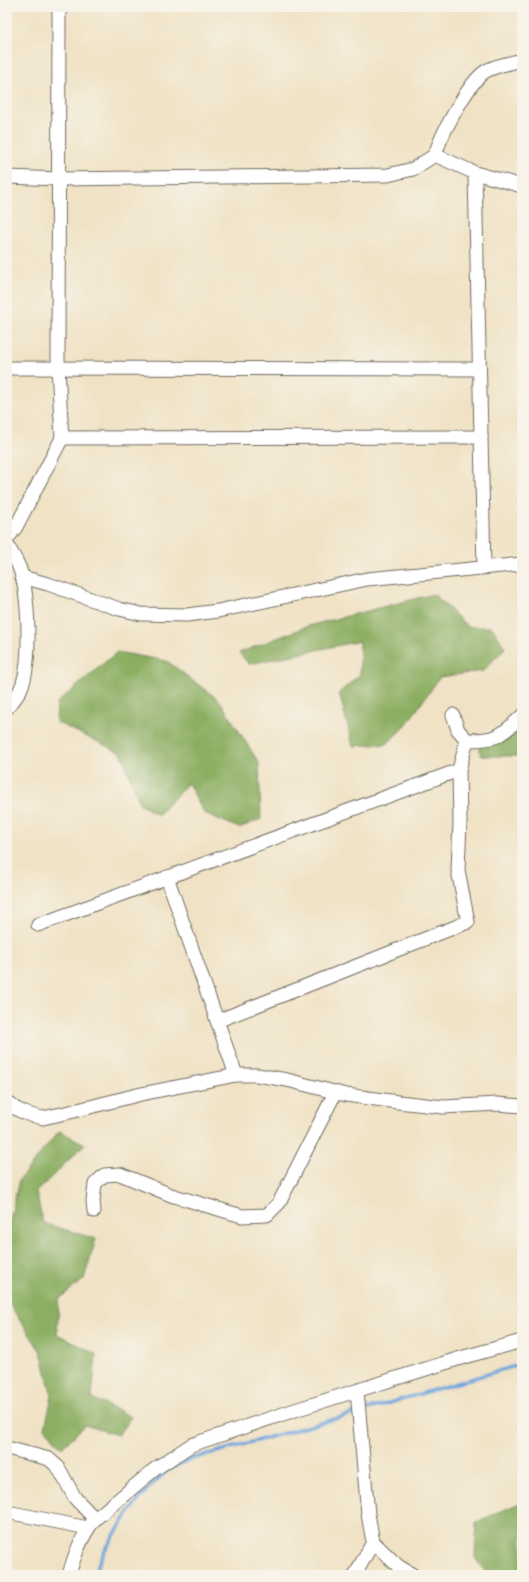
<svg xmlns="http://www.w3.org/2000/svg" width="529" height="1582" viewBox="0 0 529 1582" font-family="Mynerve,sans-serif">
<style>
.forest{fill:#8bae62;stroke:#5b6c46}
.lines{fill:none;stroke-linecap:round;stroke-linejoin:round}
.stream{stroke:#70a6de;stroke-width:3.5}
.minor-casing{stroke:#706b61;stroke-width:15}
.minor{stroke:#fff;stroke-width:13}
</style>
<rect width="100%" height="100%" fill="#f7f3e8"/>
<filter id="ink" filterUnits="userSpaceOnUse"><feTurbulence type="fractalNoise" baseFrequency=".025" numOctaves="2"/><feDisplacementMap in="SourceGraphic" scale="8" xChannelSelector="R" yChannelSelector="G"/><feConvolveMatrix kernelMatrix="1 2 1 2 8 2 1 2 1" color-interpolation-filters="sRGB"/></filter>
<filter id="wash" filterUnits="userSpaceOnUse"><feTurbulence type="fractalNoise" baseFrequency=".012" numOctaves="4" result="noise"/><feDisplacementMap in="SourceGraphic" scale="16" xChannelSelector="R" yChannelSelector="G"/><feGaussianBlur stdDeviation="0.9" result="paint"/><feColorMatrix in="noise" values="0 0 0 0 0 0 0 0 0 0 0 0 0 0 0 0 0 1.4 0 .05"/><feComposite in="paint" operator="in"/></filter>
<g filter="url(#wash)">
<rect width="100%" height="100%" fill="#f0e2c5"/>
<g class="forest">
<path d="M434 594 468 627H492L505 648 483 671 440 677 406 725 387 744 353 746 339 693 360 674V641L249 664 239 653 308 626Z"/>
<path d="M117 652 167 661 220 701 259 763 261 819 239 828 204 813 188 783 158 815 140 804 121 753 56 722 57 703Z"/>
<path d="M522 718V778L519 756H481L479 745Z"/>
<path d="M59 1131 85 1144 36 1192 43 1223 96 1239 84 1279 59 1299 57 1334 96 1354 92 1398 131 1417 118 1435 85 1425 62 1448 45 1428 52 1396 41 1352 12 1308 7 1295V1233L19 1180Z"/>
<path d="M522 1502V1575H487L475 1558 476 1522Z"/>
</g>
<g class="lines">
<g class="stream">
<path d="M362 1411 522 1364"/>
<path d="M93 1575C109 1540 136 1496 166 1472 172 1467 181 1464 188 1460L356 1413"/>
</g>
</g>
</g>
<g filter="url(#ink)">
<g class="lines">
<g class="minor-casing">
<g id="minor">
<path d="M435 155 475 173 522 186"/>
<path d="M475 173 484 567"/>
<path d="M7 177 59 179 388 175 413 169 435 155C441 135 469 81 486 71 496 65 511 63 522 60"/>
<path d="M7 368 479 369"/>
<path d="M62 438 481 437"/>
<path d="M7 539 16 527 62 438 58 368 59 7"/>
<path d="M7 545C11 552 16 559 19 567 29 591 32 664 21 688 18 696 12 702 7 708"/>
<path d="M22 577 48 584 119 609 141 614 187 615 218 611 367 579 522 564"/>
<path d="M453 715 458 730 467 740C499 740 500 736 522 716"/>
<path d="M167 877 236 1075"/>
<path d="M38 925 459 770"/>
<path d="M217 1021 468 922 458 870 460 822 459 770 467 740"/>
<path d="M7 1102C18 1112 29 1115 43 1118L70 1112 141 1094 236 1075H257L287 1080 346 1095 398 1102 444 1107 497 1104 522 1106"/>
<path d="M94 1211 93 1201 95 1184 104 1175 120 1174 171 1195 242 1216 267 1215 279 1203 335 1093"/>
<path d="M357 1391 368 1514 373 1542 398 1566 413 1575"/>
<path d="M7 1448 49 1459 58 1467 75 1498 95 1519"/>
<path d="M7 1512 88 1528"/>
<path d="M69 1575C74 1556 82 1535 95 1519L155 1469 191 1445 295 1410 464 1357 522 1341"/>
<path d="M355 1575 373 1542"/>
</g>
</g>
<use href="#minor" class="minor"/>
</g>
</g>
<rect width="529" height="1582" fill="none" stroke="#f7f3e8" stroke-width="24"/>
</svg>
